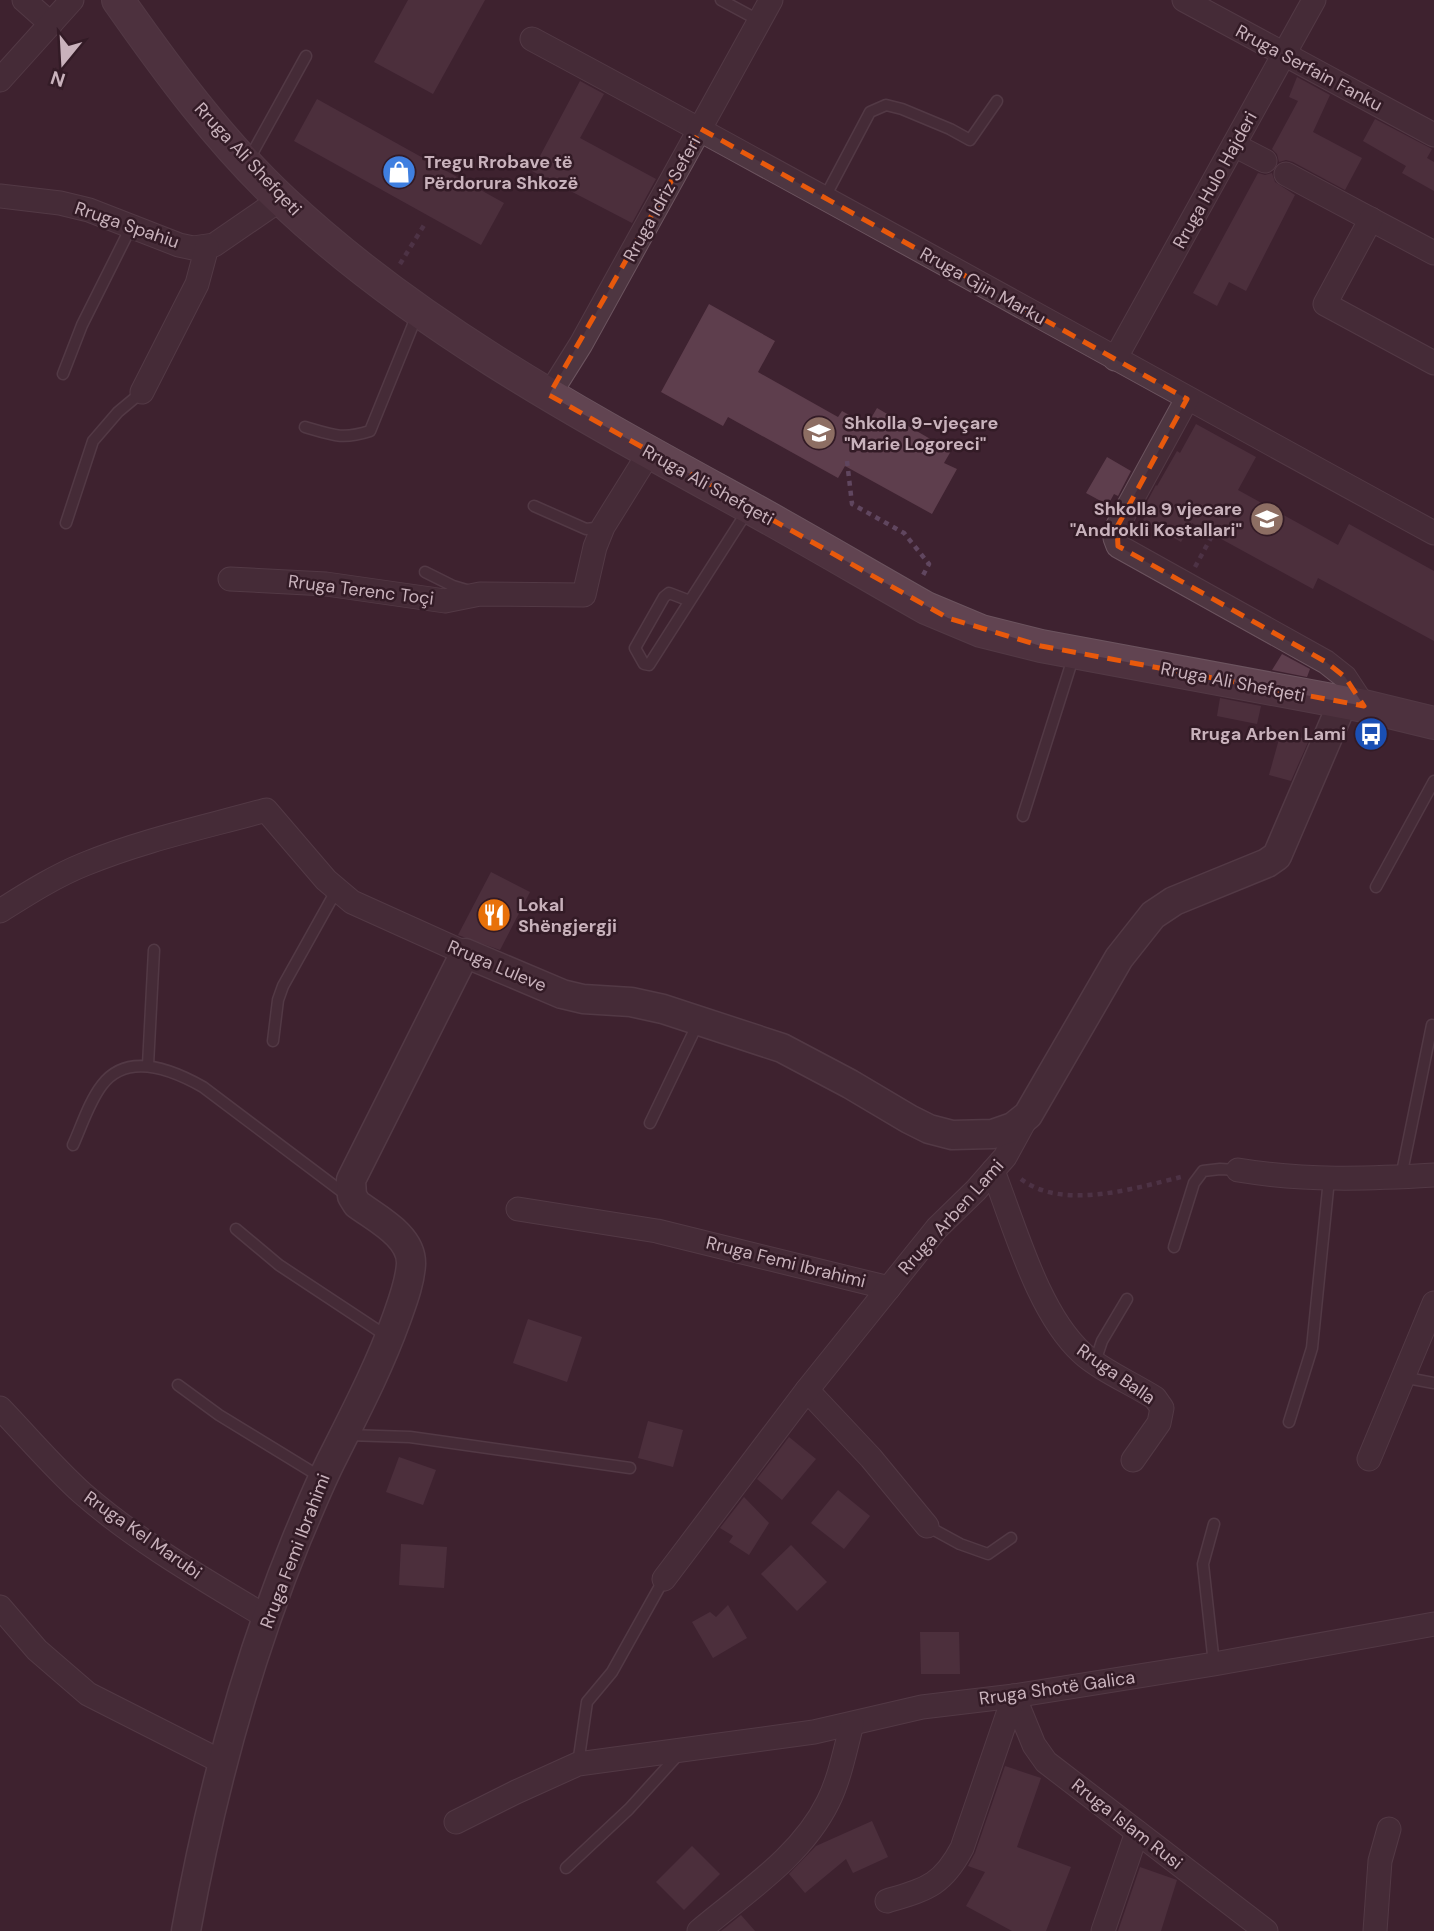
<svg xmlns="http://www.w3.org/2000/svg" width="1434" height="1931" viewBox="0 0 1434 1931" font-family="'DM Sans',sans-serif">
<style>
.building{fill:#5e3e4d}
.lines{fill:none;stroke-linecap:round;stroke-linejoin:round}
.service-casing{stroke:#6c545f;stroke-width:13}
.minor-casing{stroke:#6c545f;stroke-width:25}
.tertiary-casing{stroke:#6c545f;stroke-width:31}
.secondary-casing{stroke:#6c545f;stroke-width:34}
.path{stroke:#60465f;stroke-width:4.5;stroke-dasharray:5 5;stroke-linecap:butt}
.service{stroke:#4e3641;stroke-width:10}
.minor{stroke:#4e3641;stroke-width:23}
.tertiary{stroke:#4e3641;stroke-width:28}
.secondary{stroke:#614451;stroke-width:32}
.marked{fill:none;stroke:#e8590c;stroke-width:5;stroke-dasharray:14 9;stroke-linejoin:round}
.labels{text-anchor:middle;stroke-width:5;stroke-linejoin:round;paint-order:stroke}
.street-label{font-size:18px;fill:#c9b2bc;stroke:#331b26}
.poi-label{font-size:18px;font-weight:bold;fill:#c9b2bc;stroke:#331b26;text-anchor:start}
</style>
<rect width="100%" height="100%" fill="#3e2230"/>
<g class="building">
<path d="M408 0H485L433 94 374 62Z"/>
<path d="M1297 77 1330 95 1313 132 1362 158 1345 190 1293 162 1286 160 1279 162 1277 154 1272 149 1298 101 1289 97Z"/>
<path d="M580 81 604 94 580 138 656 179 632 223 532 171Z"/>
<path d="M317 99 504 203 481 245 294 141Z"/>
<path d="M1375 119 1432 149 1427 158 1434 162V191L1402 173 1406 166 1363 141Z"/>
<path d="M1258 173 1265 175 1272 173 1275 182 1295 195 1246 291 1229 282 1217 306 1193 293Z"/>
<path d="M709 304 775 341 758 372 838 417 842 411 867 425 877 408 951 451 944 463 957 469 932 514 845 466 838 478 728 417 723 426 661 392Z"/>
<path d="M1196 424 1256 457 1238 490 1338 545 1349 524 1434 571V641L1318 578 1313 589 1192 523 1181 542 1143 520 1147 512 1143 509 1156 485 1157 486 1177 451 1180 453Z"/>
<path d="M1107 457 1131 471 1118 496 1114 494 1108 505 1086 493Z"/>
<path d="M1282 654 1310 669 1307 677 1272 670Z"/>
<path d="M1220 698 1261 706 1257 724 1217 716Z"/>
<path d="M1281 732 1309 740 1291 781 1269 775Z"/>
<path d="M491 872 530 892 500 950 458 935Z"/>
<path d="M528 1319 582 1337 567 1382 513 1363Z"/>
<path d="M648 1421 683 1430 673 1467 638 1458Z"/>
<path d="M789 1437 816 1459 782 1500 757 1479Z"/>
<path d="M399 1457 436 1470 423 1505 386 1492Z"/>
<path d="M838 1490 870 1516 844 1549 811 1523Z"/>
<path d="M744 1497 769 1523 749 1555 729 1542 733 1536 720 1528Z"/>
<path d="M401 1544 447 1547 444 1588 399 1585Z"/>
<path d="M791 1545 827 1582 797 1611 761 1574Z"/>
<path d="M728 1605 747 1638 713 1658 692 1622 710 1612 716 1617Z"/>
<path d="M920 1632H959L960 1674H921Z"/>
<path d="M1005 1766 1041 1778 1017 1847 1071 1867 1046 1931H1012L966 1906 985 1872 968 1866 975 1853Z"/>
<path d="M872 1821 888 1857 853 1873 846 1859 805 1893 789 1874 816 1846Z"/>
<path d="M692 1846 720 1874 684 1910 656 1882Z"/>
<path d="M1140 1867 1177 1880 1161 1931H1118Z"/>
<path d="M741 1915 755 1931H721L725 1928Z"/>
</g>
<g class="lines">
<g class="service-casing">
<g id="service">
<path d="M721 0 760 21"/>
<path d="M248 161 306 56"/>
<path d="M825 197 870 112 886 105 902 109 950 129 970 140 997 101"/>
<path d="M63 374 82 325 131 227"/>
<path d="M305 427C332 435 342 440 370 431L417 315"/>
<path d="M534 506 586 529 603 527"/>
<path d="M66 523 93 441 118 412 142 392"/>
<path d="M425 572 453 586 470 591"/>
<path d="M690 601 669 593 664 597 635 648 644 664 649 665 748 510"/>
<path d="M1023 816 1074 655"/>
<path d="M1376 887 1434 781"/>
<path d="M273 1041 278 1000 283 986 336 891"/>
<path d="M148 1065 154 950"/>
<path d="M650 1123 698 1023"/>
<path d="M73 1145C82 1125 89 1102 102 1085 128 1051 173 1070 203 1087L349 1197"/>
<path d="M1401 1177 1432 1025"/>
<path d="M236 1229 279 1265 388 1337"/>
<path d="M1174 1247 1194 1183 1203 1171 1220 1169 1238 1170"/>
<path d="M1095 1362 1102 1341 1127 1299"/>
<path d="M1402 1377 1434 1383"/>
<path d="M178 1385 219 1415 322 1478"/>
<path d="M1289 1422 1312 1348 1329 1179"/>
<path d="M347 1435 410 1437 630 1468"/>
<path d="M1214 1524 1203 1564 1214 1664"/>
<path d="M927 1526 960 1544 988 1554 1011 1538"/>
<path d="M578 1764 587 1702 612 1672 664 1579"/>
<path d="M566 1868 629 1809 679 1754"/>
</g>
</g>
<g class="minor-casing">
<g id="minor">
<path d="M24 0 51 24"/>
<path d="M1184 0 1434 135"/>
<path d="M532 39C834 201 1133 369 1434 533"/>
<path d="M0 80 72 0"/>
<path d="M1234 145 1265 161"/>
<path d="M1286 174 1434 253"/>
<path d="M0 196 60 203 89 210 179 245 193 248 214 245 281 199"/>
<path d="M1371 219 1325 304 1434 363"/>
<path d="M1115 359 1314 0"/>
<path d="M142 392 197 284 207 247"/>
<path d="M549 395 581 344 771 0"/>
<path d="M1187 399 1117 527 1115 538 1118 546 1326 662 1345 677 1364 706"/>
<path d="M230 579 326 584 445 601 480 594 584 595 595 547 603 527 649 453"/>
<path d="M0 911C27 894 55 876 85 864 143 840 205 827 266 810L326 880 352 902 465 953"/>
<path d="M1238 1170C1304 1181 1367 1179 1434 1175"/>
<path d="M993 1171C1015 1227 1038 1313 1082 1353 1099 1369 1133 1384 1155 1398L1162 1408 1159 1423 1133 1460"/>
<path d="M518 1209 657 1231 889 1288"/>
<path d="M807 1390 871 1458 927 1526"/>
<path d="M0 1408C27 1436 53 1467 82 1493 138 1542 205 1580 268 1618"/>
<path d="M1369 1459 1434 1303"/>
<path d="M664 1579 807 1390 937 1228 976 1190 1005 1157 1028 1115"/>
<path d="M0 1607 37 1650 88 1694 224 1763"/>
<path d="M1014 1696 1034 1745 1046 1762 1266 1931"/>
<path d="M456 1822 516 1792 578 1764 814 1732 922 1707 1014 1696 1214 1664 1434 1624"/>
<path d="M887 1901C926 1889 942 1886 962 1848L1014 1696"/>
<path d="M699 1931C744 1893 801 1857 828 1802 840 1778 845 1750 852 1724"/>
<path d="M1103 1931 1137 1832"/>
<path d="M1375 1931 1380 1861 1389 1829"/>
</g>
</g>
<g class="tertiary-casing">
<path id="tertiary" d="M186 1931C210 1798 246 1663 297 1538 309 1510 320 1482 334 1455 356 1411 379 1367 396 1320 402 1303 410 1283 411 1264 412 1236 377 1219 357 1204L352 1196 351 1180 465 953 562 994 583 999 631 1002 663 1009 782 1048 850 1084 909 1119 929 1129 952 1135 993 1134 1013 1127 1028 1115 1119 958 1153 915 1174 901 1267 863 1277 856 1343 702"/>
</g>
<g class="secondary-casing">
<path id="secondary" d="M118 0C167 70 220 142 283 201 418 328 585 417 747 506 807 539 866 574 926 608L981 631 1041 646 1364 706 1434 723"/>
</g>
<g class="path">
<path d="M400 264 426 222"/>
<path d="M847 461 852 504 904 533 929 564 921 579"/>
<path d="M1195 567 1213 534"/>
<path d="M1021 1179C1062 1211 1136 1188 1181 1177"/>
</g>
<use href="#service" class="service"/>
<use href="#minor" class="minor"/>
<use href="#tertiary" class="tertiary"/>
<use href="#secondary" class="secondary"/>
</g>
<path d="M0 0H1434V1931H0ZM701 129 1187 399 1117 527 1118 546 1326 662 1345 677 1364 706 1041 646 948 618 549 395Z" fill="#3e2230" fill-opacity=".55" fill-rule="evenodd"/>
<path class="marked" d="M701 129 1187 399 1117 527 1118 546 1326 662 1345 677 1364 706 1041 646 948 618 549 395Z"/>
<defs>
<g id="shop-disc" transform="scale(1.75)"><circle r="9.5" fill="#3f7fe0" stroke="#331b26"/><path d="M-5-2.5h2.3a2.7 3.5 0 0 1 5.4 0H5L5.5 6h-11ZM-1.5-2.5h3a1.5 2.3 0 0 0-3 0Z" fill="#fff"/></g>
<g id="school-disc" transform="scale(1.75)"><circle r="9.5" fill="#8d6e63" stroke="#331b26"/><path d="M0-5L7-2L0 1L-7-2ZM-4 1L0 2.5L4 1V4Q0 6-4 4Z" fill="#fff"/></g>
<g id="bus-disc" transform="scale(1.75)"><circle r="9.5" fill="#1a4fb4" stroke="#331b26"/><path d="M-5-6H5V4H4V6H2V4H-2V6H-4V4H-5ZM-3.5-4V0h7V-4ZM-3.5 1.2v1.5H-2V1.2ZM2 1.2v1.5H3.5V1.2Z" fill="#fff"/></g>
<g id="restaurant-disc" transform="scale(1.75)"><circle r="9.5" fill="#e8710a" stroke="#331b26"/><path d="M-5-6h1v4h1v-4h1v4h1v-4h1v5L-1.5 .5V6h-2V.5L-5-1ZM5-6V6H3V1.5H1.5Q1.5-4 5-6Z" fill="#fff"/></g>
</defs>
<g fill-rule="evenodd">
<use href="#shop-disc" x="399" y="172"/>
<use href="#school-disc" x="819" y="433"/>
<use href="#school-disc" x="1267" y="519"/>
<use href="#bus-disc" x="1371" y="734"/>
<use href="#restaurant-disc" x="494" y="915"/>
</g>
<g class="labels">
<g class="street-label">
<text transform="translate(1309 68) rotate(28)" y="6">Rruga Serfain Fanku</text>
<text transform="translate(248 159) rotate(47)" y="6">Rruga Ali Shefqeti</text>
<text transform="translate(1215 180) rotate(-61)" y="6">Rruga Hulo Hajderi</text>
<text transform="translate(662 199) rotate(-61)" y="6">Rruga Idriz Seferi</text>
<text transform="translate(127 225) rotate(19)" y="6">Rruga Spahiu</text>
<text transform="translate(983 286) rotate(29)" y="6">Rruga Gjin Marku</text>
<text transform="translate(708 485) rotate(29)" y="6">Rruga Ali Shefqeti</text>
<text transform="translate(361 590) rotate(7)" y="6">Rruga Terenc Toçi</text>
<text transform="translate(1233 682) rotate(11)" y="6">Rruga Ali Shefqeti</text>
<text transform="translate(497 966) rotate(23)" y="6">Rruga Luleve</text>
<text transform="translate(951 1217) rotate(-48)" y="6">Rruga Arben Lami</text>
<text transform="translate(786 1262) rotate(14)" y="6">Rruga Femi Ibrahimi</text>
<text transform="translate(1116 1374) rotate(35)" y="6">Rruga Balla</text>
<text transform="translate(143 1535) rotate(35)" y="6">Rruga Kel Marubi</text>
<text transform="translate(295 1551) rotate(-69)" y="6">Rruga Femi Ibrahimi</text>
<text transform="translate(1057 1688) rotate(-8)" y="6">Rruga Shotë Galica</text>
<text transform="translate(1127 1824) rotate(38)" y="6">Rruga Islam Rusi</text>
</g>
<g class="poi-label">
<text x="424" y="168">Tregu Rrobave të<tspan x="424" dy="21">Përdorura Shkozë</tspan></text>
<text x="844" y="429">Shkolla 9-vjeçare<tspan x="844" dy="21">"Marie Logoreci"</tspan></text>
<text x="1242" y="515" text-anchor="end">Shkolla 9 vjecare<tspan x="1242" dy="21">"Androkli Kostallari"</tspan></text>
<text x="1346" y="740" text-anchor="end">Rruga Arben Lami</text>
<text x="518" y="911">Lokal<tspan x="518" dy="21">Shëngjergji</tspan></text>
</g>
</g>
<g transform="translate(63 63) rotate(198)" stroke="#331b26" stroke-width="5" paint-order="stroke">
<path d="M0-5L12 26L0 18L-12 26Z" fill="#c9b2bc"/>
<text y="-10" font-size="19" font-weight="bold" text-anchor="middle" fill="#c9b2bc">N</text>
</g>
</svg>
